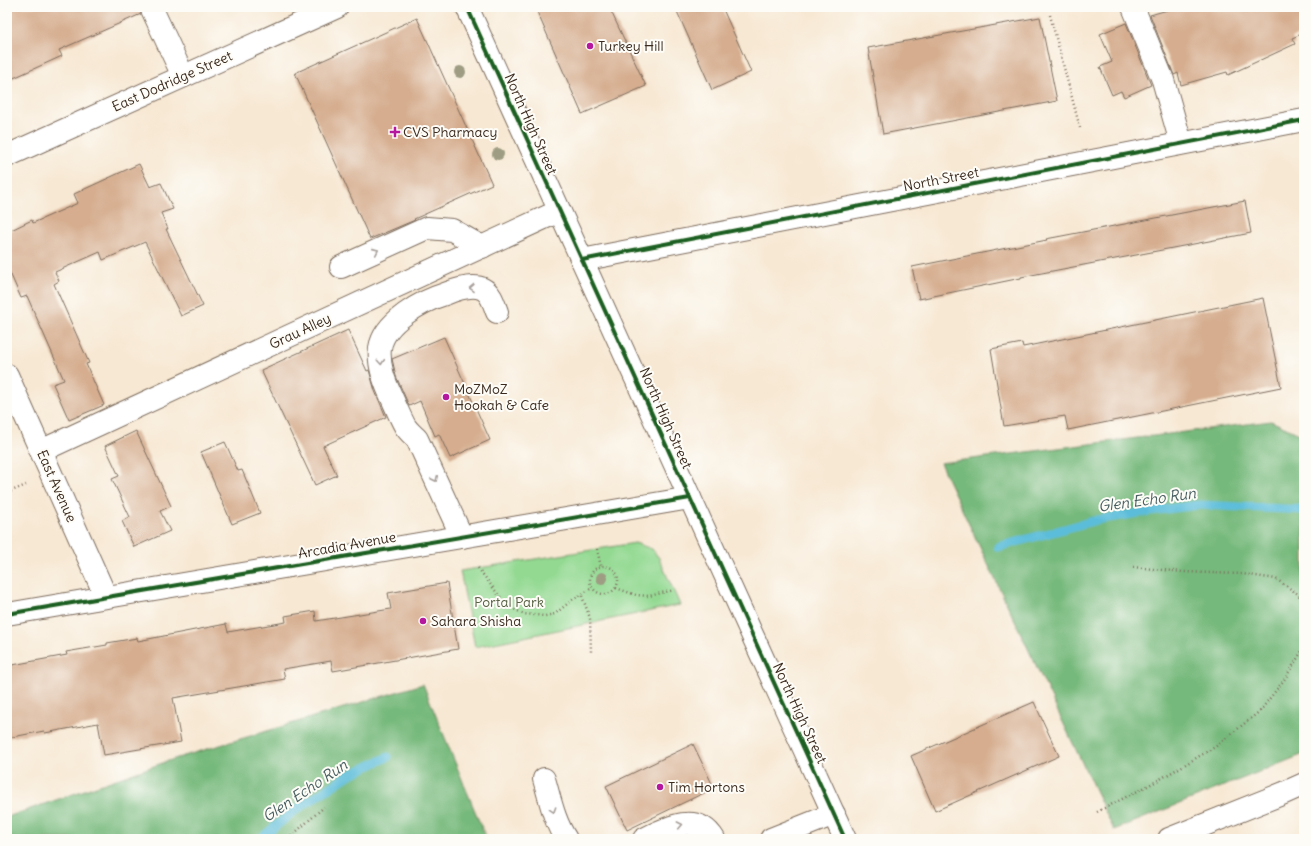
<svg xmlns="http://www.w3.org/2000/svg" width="1311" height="846" viewBox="0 0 1311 846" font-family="Delius,sans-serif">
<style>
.green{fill:#93d992;stroke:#678258}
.forest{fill:#76b97c;stroke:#58724d}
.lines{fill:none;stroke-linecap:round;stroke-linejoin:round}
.stream{stroke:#5cbdda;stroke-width:9}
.building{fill:#d6ad8f}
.minor-casing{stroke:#7d6c5d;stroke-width:24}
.major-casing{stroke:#7d6c5d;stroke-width:24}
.path{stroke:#7d6c5d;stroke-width:2.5;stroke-dasharray:1 3;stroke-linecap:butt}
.minor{stroke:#fff;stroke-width:22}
.major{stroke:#fff;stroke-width:22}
.cycleway-casing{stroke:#fdfcf7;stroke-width:6}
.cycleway{stroke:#1b5e20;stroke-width:4}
.tree{fill:#9e9d83}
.oneway{stroke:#a79f9a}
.poi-dot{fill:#b5179e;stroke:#fdfcf7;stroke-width:1.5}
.labels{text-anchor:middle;stroke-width:4;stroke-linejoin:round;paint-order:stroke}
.poi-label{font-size:14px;fill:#3b2a1e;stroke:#fdfcf7;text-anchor:start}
.street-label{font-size:14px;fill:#3b2a1e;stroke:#fdfcf7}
.park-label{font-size:14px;fill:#555f41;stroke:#fdfcf7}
.water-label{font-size:15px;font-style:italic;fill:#475d60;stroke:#fdfcf7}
</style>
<rect width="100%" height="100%" fill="#fdfcf7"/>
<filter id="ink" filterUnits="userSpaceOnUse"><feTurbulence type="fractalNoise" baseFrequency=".025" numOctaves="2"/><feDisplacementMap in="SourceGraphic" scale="8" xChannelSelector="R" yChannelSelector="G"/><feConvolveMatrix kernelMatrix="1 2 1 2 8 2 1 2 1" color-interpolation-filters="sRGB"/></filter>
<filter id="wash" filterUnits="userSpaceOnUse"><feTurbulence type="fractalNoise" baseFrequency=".012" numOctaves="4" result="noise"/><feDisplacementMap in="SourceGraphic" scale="16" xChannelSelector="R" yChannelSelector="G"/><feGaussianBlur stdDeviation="0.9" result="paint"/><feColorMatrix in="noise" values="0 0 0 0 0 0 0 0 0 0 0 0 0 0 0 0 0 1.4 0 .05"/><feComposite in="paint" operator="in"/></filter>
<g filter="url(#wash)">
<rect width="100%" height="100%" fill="#f7e8d3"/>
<path class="green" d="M635 543 652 549 659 558 680 605 475 647 460 571Z"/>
<g class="forest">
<path d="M1271 421 1304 436V754L1114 830 940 463Z"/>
<path d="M423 684 486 838 485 839H7V817L174 759Z"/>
</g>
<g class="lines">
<g class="stream">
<path d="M998 547 1097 520 1151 511 1199 505 1304 510"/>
<path d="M260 839 293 812 349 775 388 757"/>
</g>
</g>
<g id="blocks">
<g class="building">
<path d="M7 7H139L141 14 59 50 62 56 7 81Z"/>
<path d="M535 7H609L646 86 582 114Z"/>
<path d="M675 7H722L751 72 712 90Z"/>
<path d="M1178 7H1304V33L1292 38 1295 44 1228 75 1227 72 1181 85 1178 73 1174 75 1150 15Z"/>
<path d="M1040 17 1057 101 883 134 868 48Z"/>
<path d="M417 18 492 184 414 219 415 220 370 239 295 73Z"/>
<path d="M1126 23 1151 85 1124 97 1121 91 1112 95 1100 67 1112 62 1100 34Z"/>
<path d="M139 164 150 187 161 183 173 209 161 213 168 229H166L203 306 181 316 145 242 103 260 100 252 55 272 59 281 54 284 89 363 86 364 104 405 69 420 53 384 64 380 27 296 21 298 7 266V232L32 220 33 223 78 203 74 194Z"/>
<path d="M1245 201 1251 233 1021 277V278L919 299 912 267 1047 240 1046 239Z"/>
<path d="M1263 298 1281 387 1068 430 1065 416 1004 426 991 349 1022 343 1023 347Z"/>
<path d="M348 330 367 371 369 370 375 391 386 417 323 446 337 475 315 485 261 370Z"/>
<path d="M444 337 490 440 450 458 439 434 435 436 420 401 409 406 396 376 392 359Z"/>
<path d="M136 431 171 506 160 511 170 531 134 547 122 521 130 517 112 479 119 476 105 446Z"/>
<path d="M225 442 238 471 242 470 260 513 232 524 201 452Z"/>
<path d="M447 583 458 649 333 671 331 661 283 669 285 679 173 698 181 742 104 755 98 723 45 733 44 731 7 738V666L67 655 66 652 107 645V643L137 638 138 641 226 624 228 632 286 622 285 616 315 611 316 621 391 609 388 593Z"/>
<path d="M1034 702 1059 756 935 811 911 756Z"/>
<path d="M693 744 714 788 627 830 606 786Z"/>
</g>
</g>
</g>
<g filter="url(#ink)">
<use href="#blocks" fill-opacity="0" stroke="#7d6c5d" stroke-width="1"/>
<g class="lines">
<g class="minor-casing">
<g id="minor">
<path d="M151 7 183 76"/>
<path d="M1133 7 1163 80 1181 143"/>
<path d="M7 156 337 7"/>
<path d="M582 260 1304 120"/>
<path d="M341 267 427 228 452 230 482 247"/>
<path d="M7 375 106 597"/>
<path d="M41 451 559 211"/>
<path d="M462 537 417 439C413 435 408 431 405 426 400 417 396 407 392 398 385 383 378 366 380 348 384 322 422 301 445 294 455 290 473 284 483 289 491 293 494 304 497 312"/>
<path d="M7 614 690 498"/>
<path d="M544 779C550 799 554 821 566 839"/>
<path d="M644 839C666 828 697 811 714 839"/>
<path d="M771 839 834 814"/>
<path d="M1169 839 1284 793 1304 784"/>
</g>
</g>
<g class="major-casing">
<path id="major" d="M467 7 845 839"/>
</g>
<g class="path">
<path d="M1050 15 1080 128"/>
<path d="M7 493 26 485"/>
<path d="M597 549 601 567"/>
<circle cx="604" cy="580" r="14"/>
<path d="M1133 567 1183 572 1243 574 1276 579 1298 594 1304 603"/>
<path d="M478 568 507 606 524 614 545 616 555 614 572 600 592 588"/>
<path d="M616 588 636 595 649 596 674 590"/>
<path d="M582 596 590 618 591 652"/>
<path d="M1097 812 1155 782 1215 747 1260 711 1284 680 1302 651 1304 642"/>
<path d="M288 839 324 807"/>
</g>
<use href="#minor" class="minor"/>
<use href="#major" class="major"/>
<g class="cycleway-casing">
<g id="cycleway">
<path d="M467 7 845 839"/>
<path d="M582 260 1304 120"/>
<path d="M7 614 690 498"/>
</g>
</g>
<use href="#cycleway" class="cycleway"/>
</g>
<g class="tree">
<circle cx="460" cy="72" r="6"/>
<circle cx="498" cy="154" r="6"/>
<circle cx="602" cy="578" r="6"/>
</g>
<defs><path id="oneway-chevron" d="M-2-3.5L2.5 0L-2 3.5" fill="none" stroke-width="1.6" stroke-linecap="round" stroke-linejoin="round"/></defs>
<g class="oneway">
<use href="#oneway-chevron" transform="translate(376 251) rotate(-24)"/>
<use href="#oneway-chevron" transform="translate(472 288) rotate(179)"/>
<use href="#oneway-chevron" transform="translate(381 362) rotate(85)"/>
<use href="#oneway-chevron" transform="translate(435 479) rotate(65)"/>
<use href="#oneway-chevron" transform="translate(553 810) rotate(72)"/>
<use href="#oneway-chevron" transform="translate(680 825) rotate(-11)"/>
</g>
</g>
<g class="poi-dot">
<circle cx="590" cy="46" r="4"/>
<path d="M393 126h4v4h4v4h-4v4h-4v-4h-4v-4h4z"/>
<circle cx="446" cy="397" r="4"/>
<circle cx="423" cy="621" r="4"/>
<circle cx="660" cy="787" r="4"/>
</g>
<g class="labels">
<g class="poi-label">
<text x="598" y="51">Turkey Hill</text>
<text x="403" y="137">CVS Pharmacy</text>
<text x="454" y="394">MoZMoZ<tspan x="454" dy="16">Hookah &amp; Cafe</tspan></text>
<text x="431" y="626">Sahara Shisha</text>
<text x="668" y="792">Tim Hortons</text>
</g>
<g class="street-label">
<text transform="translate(172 81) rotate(-24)" y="5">East Dodridge Street</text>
<text transform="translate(531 124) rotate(66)" y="5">North High Street</text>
<text transform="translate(941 179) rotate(-11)" y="5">North Street</text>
<text transform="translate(300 331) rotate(-25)" y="5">Grau Alley</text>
<text transform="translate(666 418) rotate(66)" y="5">North High Street</text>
<text transform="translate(57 486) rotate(66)" y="5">East Avenue</text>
<text transform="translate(347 545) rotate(-10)" y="5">Arcadia Avenue</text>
<text transform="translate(800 713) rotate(65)" y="5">North High Street</text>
</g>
<g class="park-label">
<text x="509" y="607">Portal Park</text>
</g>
<g class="water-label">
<text transform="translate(1147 500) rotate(-8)" y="5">Glen Echo Run</text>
<text transform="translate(305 791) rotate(-34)" y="5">Glen Echo Run</text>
</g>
</g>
<rect width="1311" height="846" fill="none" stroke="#fdfcf7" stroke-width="24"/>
</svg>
